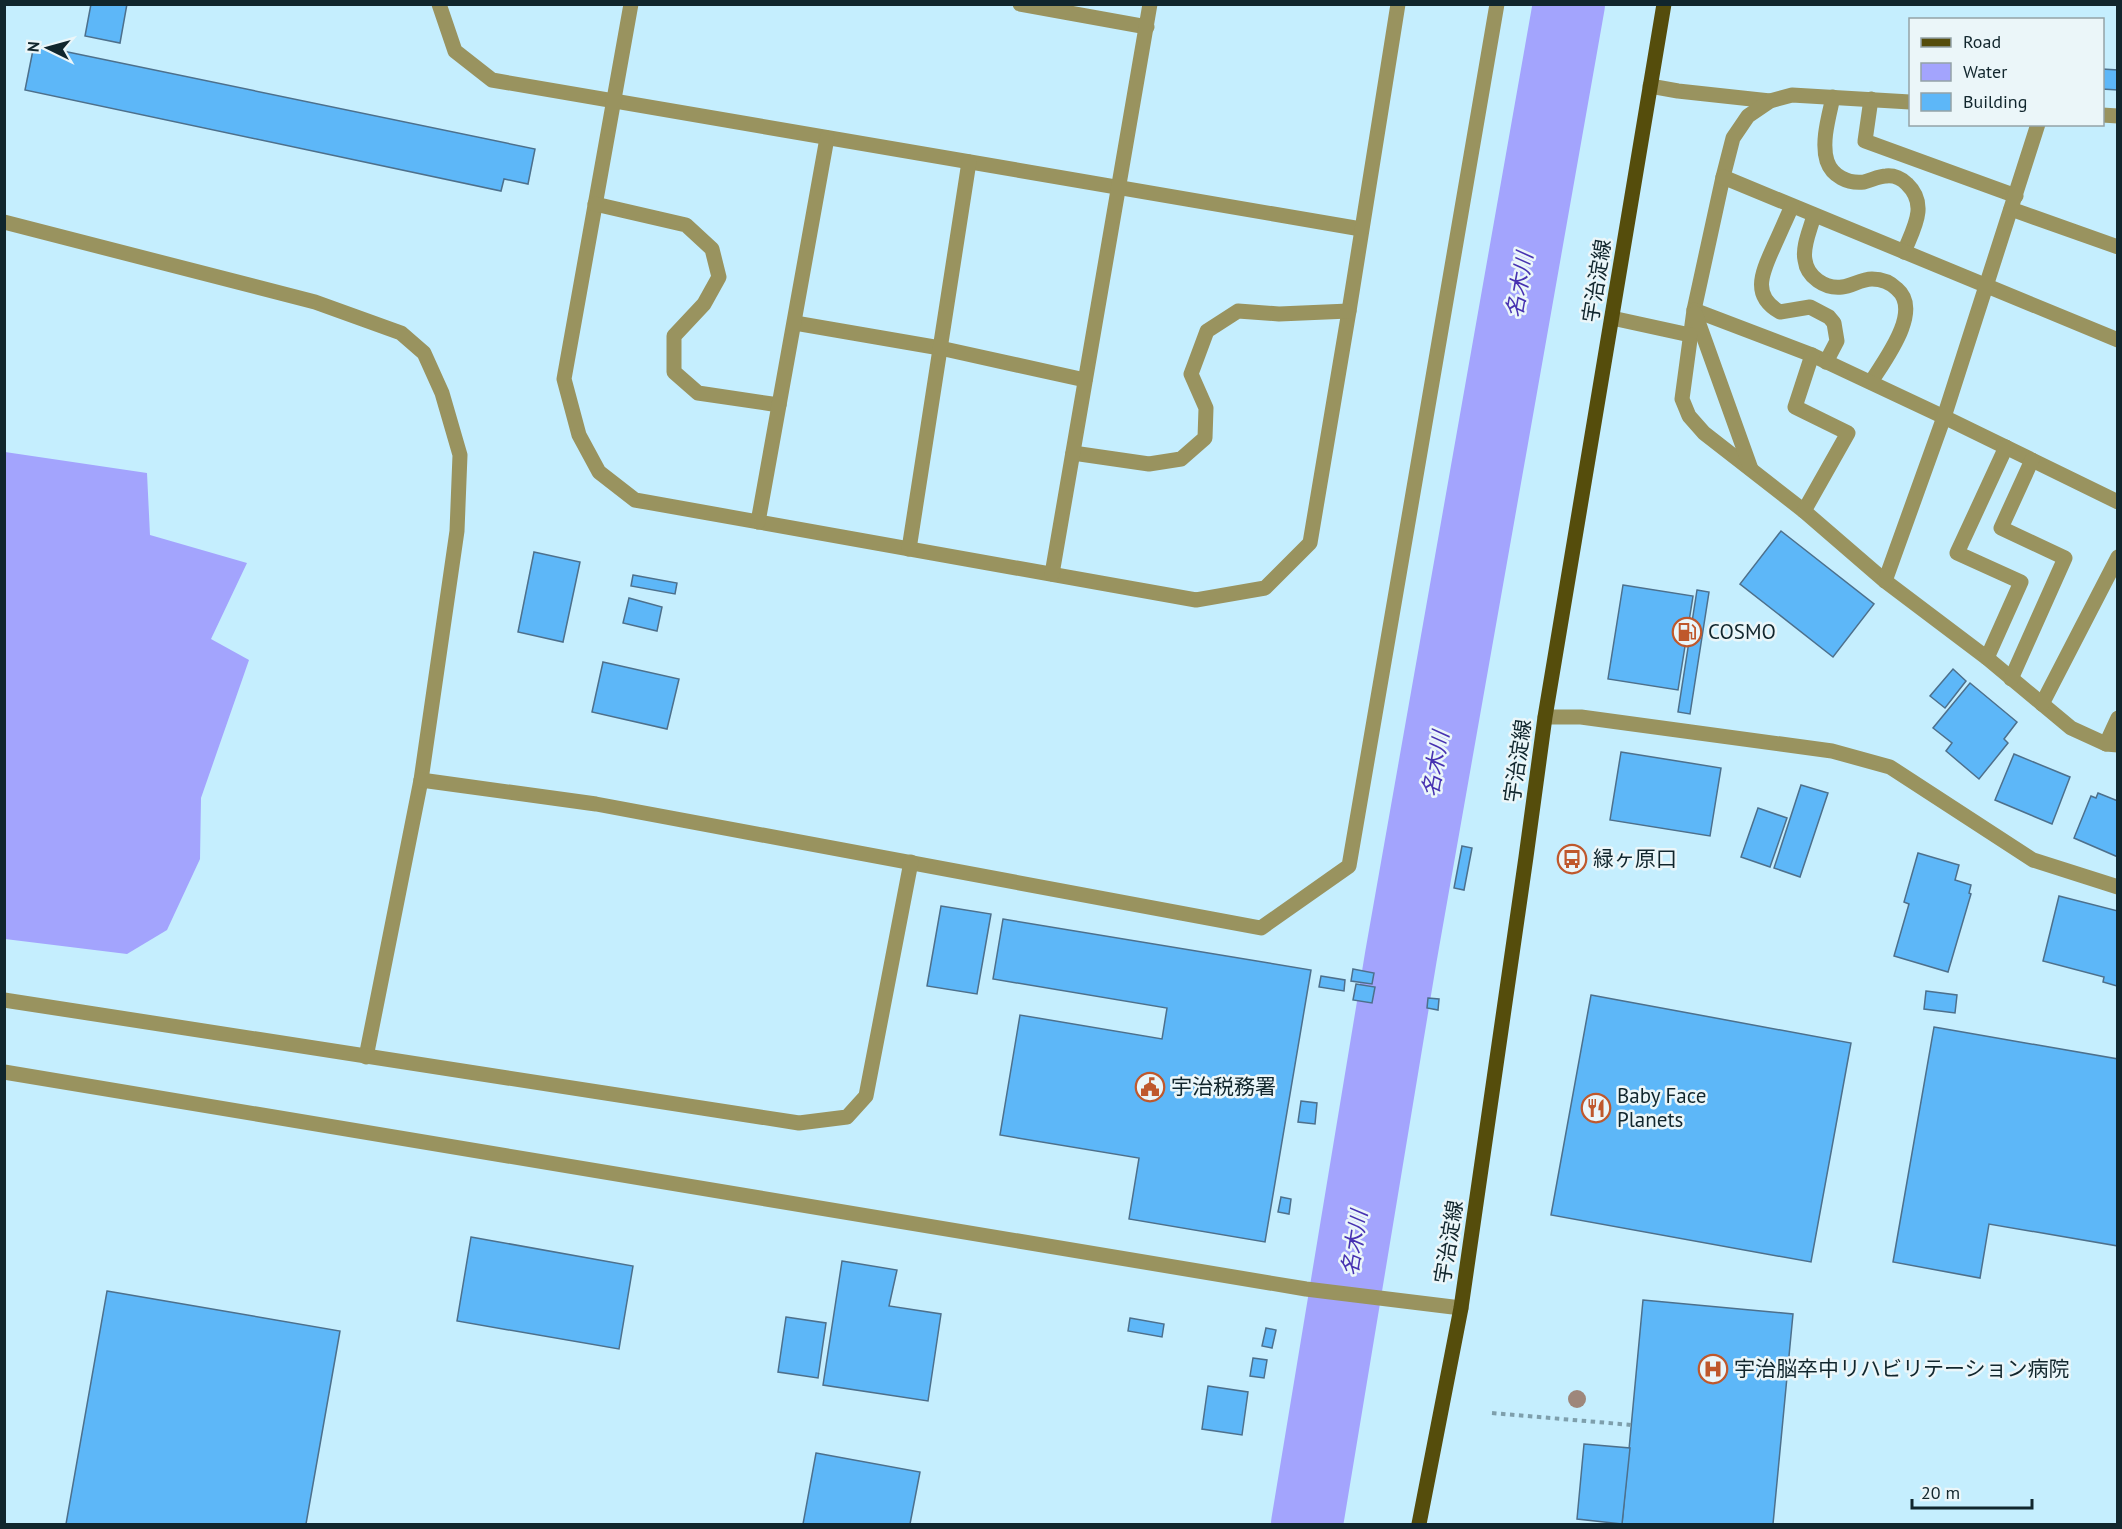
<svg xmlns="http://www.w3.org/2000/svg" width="2122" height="1529" viewBox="0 0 2122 1529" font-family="'PT Sans','Noto Sans JP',sans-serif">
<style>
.water{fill:#a3a4fd}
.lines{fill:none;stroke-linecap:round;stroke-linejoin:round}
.river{stroke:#a3a4fd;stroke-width:72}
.building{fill:#5db7f8;stroke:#4d708c;stroke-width:1.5}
.path{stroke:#7e9fac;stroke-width:4;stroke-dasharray:4.5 4.5;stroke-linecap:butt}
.service{stroke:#99935f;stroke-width:15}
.minor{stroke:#99935f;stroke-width:15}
.tertiary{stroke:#99935f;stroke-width:15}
.primary{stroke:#554d0c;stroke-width:15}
.tree{fill:#9e877b}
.labels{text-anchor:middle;stroke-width:5;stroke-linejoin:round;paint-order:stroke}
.street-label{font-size:21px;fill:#11262d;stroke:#ebf6f9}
.poi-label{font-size:21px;fill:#11262d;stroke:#ebf6f9;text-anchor:start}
.water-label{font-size:22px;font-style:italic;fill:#4732b1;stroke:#ebf6f9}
</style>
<rect width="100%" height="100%" fill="#c5eefe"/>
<path class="water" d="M5 452 147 473 150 535 247 563 211 639 249 660 201 798 200 859 167 930 127 954 5 939Z"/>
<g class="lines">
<path class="river" d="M1307 1524 1401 956 1569 4"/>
</g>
<g class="building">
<path d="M91 4H127L120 43 85 36Z"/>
<path d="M34 45 535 149 528 184 504 179 501 191 25 90Z"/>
<path d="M2102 69 2118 70V90L2102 89Z"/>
<path d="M1781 531 1874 604 1833 657 1740 584Z"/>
<path d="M534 552 580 562 563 642 518 632Z"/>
<path d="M633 575 677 583 675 594 631 586Z"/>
<path d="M1623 585 1693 596 1678 690 1608 679Z"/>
<path d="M1697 590 1709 592 1690 714 1678 712Z"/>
<path d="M629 598 662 607 657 631 623 623Z"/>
<path d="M603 662 679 679 667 729 592 712Z"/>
<path d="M1953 669 1966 681 1945 708 1930 696Z"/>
<path d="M1970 683 2017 722 2004 739 2008 743 1979 779 1946 751 1952 743 1933 728Z"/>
<path d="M1621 752 1721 768 1710 836 1610 820Z"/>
<path d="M2014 754 2070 777 2052 824 1995 800Z"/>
<path d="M1801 785 1828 793 1800 877 1774 868Z"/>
<path d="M2098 793 2118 801V857L2074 838 2091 796 2096 798Z"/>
<path d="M1758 808 1787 818 1770 867 1741 857Z"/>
<path d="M1462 846 1472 848 1464 890 1454 888Z"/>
<path d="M1918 853 1959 865 1955 880 1971 885 1969 893 1971 894 1948 972 1894 956 1909 904 1904 902Z"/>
<path d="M2059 896 2118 911 2117 986 2103 982 2104 977 2043 961Z"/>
<path d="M941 906 991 914 977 994 927 986Z"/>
<path d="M1003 919 1311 970 1265 1242 1129 1219 1139 1158 1000 1135 1020 1015 1162 1039 1167 1008 993 979Z"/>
<path d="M1353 969 1374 973 1372 984 1351 981Z"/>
<path d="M1321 976 1345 980 1344 991 1319 987Z"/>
<path d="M1356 984 1375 987 1372 1003 1353 1000Z"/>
<path d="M1926 991 1957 995 1955 1013 1924 1009Z"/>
<path d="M1591 995 1851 1043 1811 1262 1551 1215Z"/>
<path d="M1428 998 1439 999 1438 1010 1427 1008Z"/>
<path d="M1934 1027 2118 1059V1246L1989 1224 1980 1278 1893 1262Z"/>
<path d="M1301 1101 1317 1103 1315 1124 1298 1122Z"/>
<path d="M1281 1197 1291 1199 1289 1214 1278 1212Z"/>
<path d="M471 1237 633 1266 619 1349 457 1321Z"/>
<path d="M842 1261 897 1270 889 1306 941 1314 928 1401 823 1385Z"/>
<path d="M107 1291 340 1331 306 1524H66Z"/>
<path d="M1643 1300 1793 1314 1773 1524H1622Z"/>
<path d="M786 1317 826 1323 818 1378 778 1372Z"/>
<path d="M1130 1318 1164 1324 1162 1337 1128 1331Z"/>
<path d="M1266 1328 1276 1330 1272 1348 1262 1346Z"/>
<path d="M1253 1358 1267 1360 1264 1378 1250 1376Z"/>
<path d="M1208 1386 1248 1392 1242 1435 1202 1429Z"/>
<path d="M1584 1444 1630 1448 1622 1524 1577 1519Z"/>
<path d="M816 1453 920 1472 910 1524H803Z"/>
</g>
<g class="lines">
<path class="path" d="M1492 1413 1632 1425"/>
<g class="service">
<path d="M439 4 455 51 492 80 1361 229"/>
<path d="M631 4 564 379 579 435 599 472 635 500 1196 600 1265 588 1310 543 1349 311 1398 4"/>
<path d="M1020 4 1147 27"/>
<path d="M1650 86 1678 91 1770 101"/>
<path d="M1833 97C1829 116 1821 142 1827 161 1832 176 1848 184 1864 182 1872 180 1879 176 1886 176 1894 175 1902 179 1907 184 1929 205 1913 229 1904 252"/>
<path d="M1871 99 1865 141 2016 196"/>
<path d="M1910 102 1792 95 1770 101 1748 116 1733 138 1723 177 1694 310 1682 399 1689 416 1704 433 1804 511 1885 581 1987 658 2071 728 2106 744 2118 745"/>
<path d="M2102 115 2118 116"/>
<path d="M1723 177 2118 340"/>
<path d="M595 204 686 225 712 249 719 277 704 304 674 336V372L698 393 779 405"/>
<path d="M1792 206C1786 219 1780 233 1774 246 1763 271 1750 295 1780 312L1810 307 1829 317 1834 323 1837 341 1826 362"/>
<path d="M2011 209 2118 247"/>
<path d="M1814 215C1811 228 1802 246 1805 260 1807 277 1825 289 1842 287 1852 286 1861 279 1872 279 1882 279 1890 282 1897 289 1923 311 1884 361 1871 382"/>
<path d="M4 222 315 302 401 333 424 353 442 393 460 455 457 531 421 780 366 1057"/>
<path d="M1694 310 1812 355 1944 417 2118 502"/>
<path d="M1695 313 1751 469"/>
<path d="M1612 318 1690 335"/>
<path d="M795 323 940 348 1085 380"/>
<path d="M1073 453 1149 464 1181 459 1205 438 1206 408 1191 374 1207 331 1238 311 1279 314 1349 311"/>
<path d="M1804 511 1848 433 1795 407 1812 355"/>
<path d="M758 522 827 138"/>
<path d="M909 549 969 162"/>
<path d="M1052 574 1150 4"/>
<path d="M1885 581 1944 417 2038 124"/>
<path d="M1987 658 2021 582 1957 553 2006 447"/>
<path d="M2011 679 2065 558 2001 528 2032 460"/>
<path d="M2042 704 2118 557"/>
<path d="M2106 744 2118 718"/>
<path d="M421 780 596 804 1261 928 1349 866 1497 4"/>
<path d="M4 1000 799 1123 847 1117 866 1096 911 862"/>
</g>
<path class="minor" d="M1545 717H1581L1832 751 1890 767 2033 860 2118 887"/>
<path class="tertiary" d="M4 1072 1306 1289 1461 1308"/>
<path class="primary" d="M1419 1524 1461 1308 1526 857 1545 717 1664 4"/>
</g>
<circle class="tree" cx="1577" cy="1399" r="9"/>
<defs>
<g id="fuel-ring" transform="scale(1.5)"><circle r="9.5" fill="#ebf6f9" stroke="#bf582c" stroke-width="1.5"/><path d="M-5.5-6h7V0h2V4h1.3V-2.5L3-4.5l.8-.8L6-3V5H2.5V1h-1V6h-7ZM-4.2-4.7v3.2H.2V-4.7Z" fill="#bf582c"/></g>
<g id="bus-ring" transform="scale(1.5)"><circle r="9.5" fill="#ebf6f9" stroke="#bf582c" stroke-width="1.5"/><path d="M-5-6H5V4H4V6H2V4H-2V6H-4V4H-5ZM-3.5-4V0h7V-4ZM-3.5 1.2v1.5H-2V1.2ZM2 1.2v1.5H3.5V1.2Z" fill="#bf582c"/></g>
<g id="civic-ring" transform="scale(1.5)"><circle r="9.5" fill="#ebf6f9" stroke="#bf582c" stroke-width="1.5"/><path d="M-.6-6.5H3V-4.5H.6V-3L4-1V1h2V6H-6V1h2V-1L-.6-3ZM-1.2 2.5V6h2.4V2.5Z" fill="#bf582c"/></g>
<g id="restaurant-ring" transform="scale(1.5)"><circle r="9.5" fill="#ebf6f9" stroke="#bf582c" stroke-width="1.5"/><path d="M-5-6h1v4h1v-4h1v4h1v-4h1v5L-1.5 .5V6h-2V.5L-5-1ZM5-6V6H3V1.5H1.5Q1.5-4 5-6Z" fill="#bf582c"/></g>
<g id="hospital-ring" transform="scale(1.5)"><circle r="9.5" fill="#ebf6f9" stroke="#bf582c" stroke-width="1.5"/><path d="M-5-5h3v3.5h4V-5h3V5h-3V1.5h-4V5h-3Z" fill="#bf582c"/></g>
</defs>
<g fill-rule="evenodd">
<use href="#fuel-ring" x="1687" y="632"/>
<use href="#bus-ring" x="1572" y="859"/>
<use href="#civic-ring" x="1150" y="1087"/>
<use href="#restaurant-ring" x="1596" y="1108"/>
<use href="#hospital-ring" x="1713" y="1369"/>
</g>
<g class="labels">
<g class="street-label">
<text transform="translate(1597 281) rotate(-81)" y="7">宇治淀線</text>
<text transform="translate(1518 761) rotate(-82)" y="7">宇治淀線</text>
<text transform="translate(1449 1242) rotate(-81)" y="7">宇治淀線</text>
</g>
<g class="poi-label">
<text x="1708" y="639">COSMO</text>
<text x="1593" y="866">緑ヶ原口</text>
<text x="1171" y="1094">宇治税務署</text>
<text x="1617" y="1103">Baby Face<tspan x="1617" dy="24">Planets</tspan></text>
<text x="1734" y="1376">宇治脳卒中リハビリテーション病院</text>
</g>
<g class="water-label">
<text transform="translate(1519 285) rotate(-80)" y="8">名木川</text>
<text transform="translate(1435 764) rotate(-80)" y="8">名木川</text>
<text transform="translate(1354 1243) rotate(-81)" y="8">名木川</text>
</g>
</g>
<rect width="2122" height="1529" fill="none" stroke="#11262d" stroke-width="12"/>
<rect x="1909" y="18" width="195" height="108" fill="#ebf6f9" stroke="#94a3a7" stroke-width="1.5"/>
<rect x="1921" y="38" width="30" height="9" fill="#554d0c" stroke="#94a3a7" stroke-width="1.5"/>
<text x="1963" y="48" font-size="18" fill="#11262d">Road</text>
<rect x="1921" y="63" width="30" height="18" fill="#a3a4fd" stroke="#94a3a7" stroke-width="1.5"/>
<text x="1963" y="78" font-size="18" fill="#11262d">Water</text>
<rect x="1921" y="93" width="30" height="18" fill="#5db7f8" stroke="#94a3a7" stroke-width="1.5"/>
<text x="1963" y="108" font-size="18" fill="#11262d">Building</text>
<g transform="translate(48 48) rotate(275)" stroke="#ebf6f9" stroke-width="4.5" paint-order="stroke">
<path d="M0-4.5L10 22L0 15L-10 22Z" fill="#11262d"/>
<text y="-9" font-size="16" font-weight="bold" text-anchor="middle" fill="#11262d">N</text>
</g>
<path d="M1912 1499v9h120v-9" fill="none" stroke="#11262d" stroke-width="3"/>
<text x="1921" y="1499" font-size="18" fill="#11262d" stroke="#ebf6f9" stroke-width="4.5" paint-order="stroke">20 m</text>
</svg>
